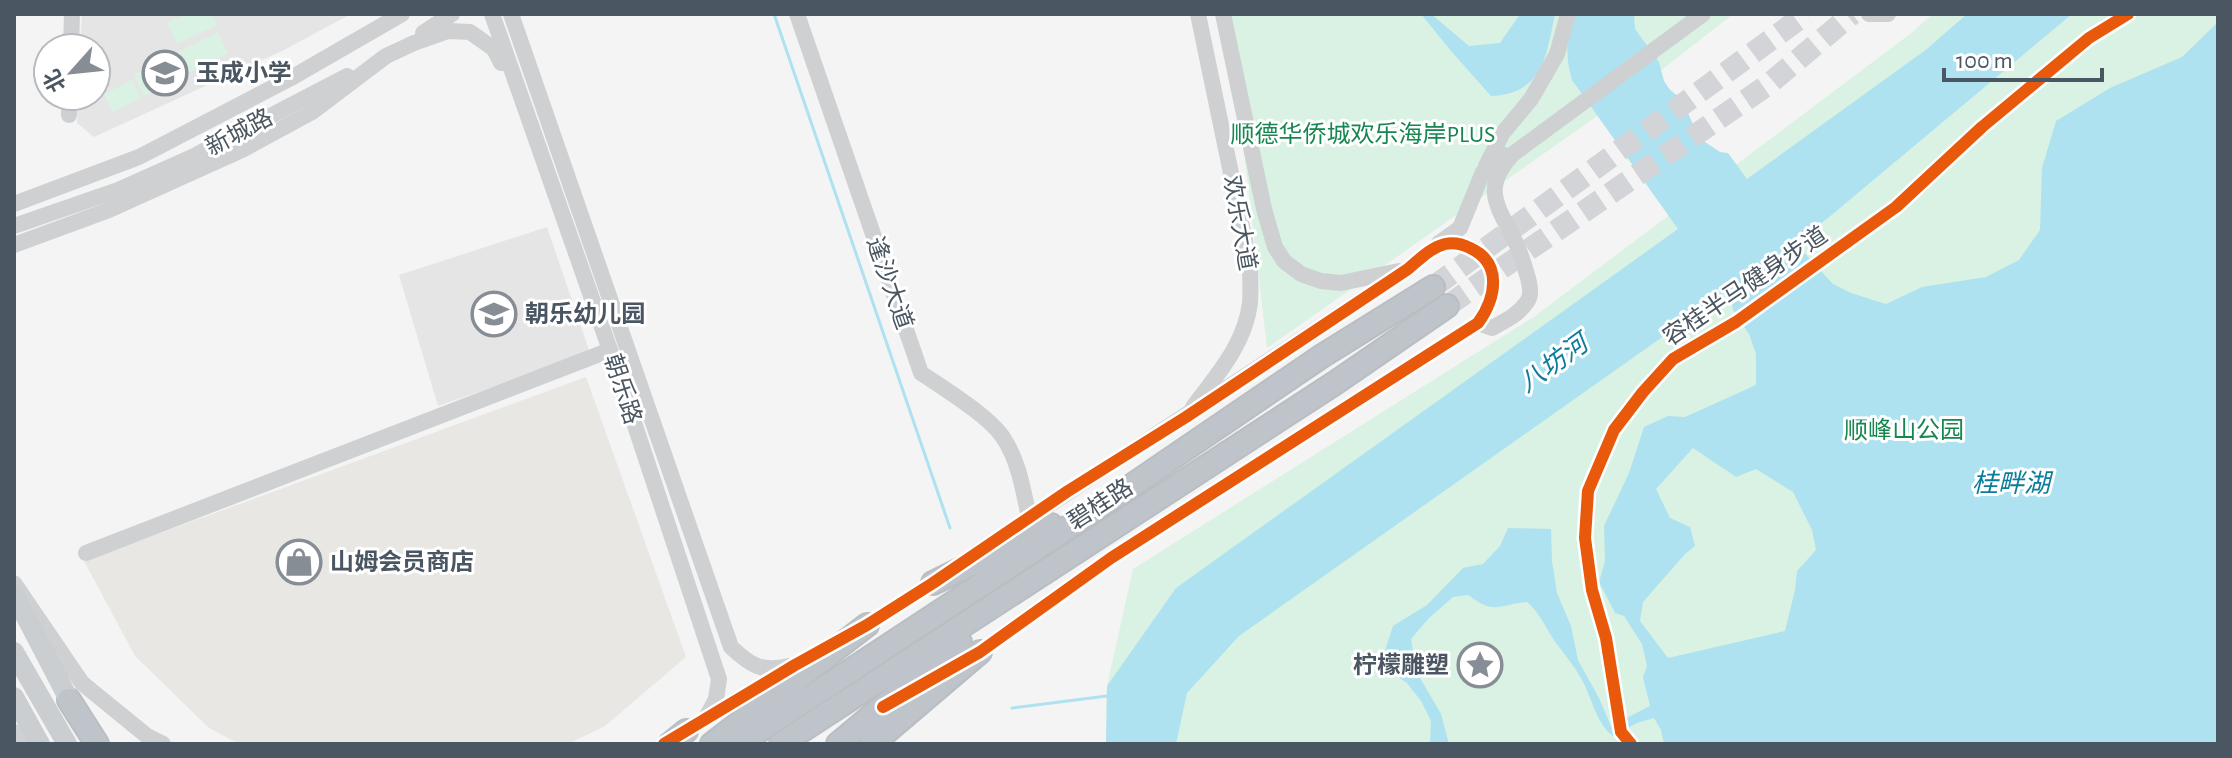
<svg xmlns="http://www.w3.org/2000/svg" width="2232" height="758" viewBox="0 0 2232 758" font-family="'Alegreya Sans','Noto Sans SC',sans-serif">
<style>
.commercial{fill:#e8e7e3}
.education{fill:#e6e5e6}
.green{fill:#d9f2e3}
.water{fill:#aee2f0;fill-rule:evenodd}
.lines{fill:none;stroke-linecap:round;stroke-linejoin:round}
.stream{stroke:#aee2f0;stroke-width:3}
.highway-tunnel{stroke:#d2d4d7;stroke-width:22;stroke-dasharray:22 11;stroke-linecap:butt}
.highway-casing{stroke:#b9bec3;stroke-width:26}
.minor{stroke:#ced0d2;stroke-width:16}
.major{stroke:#caced1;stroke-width:20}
.highway{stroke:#bec4c9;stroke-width:22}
.cycleway-casing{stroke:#fff;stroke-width:17}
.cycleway{stroke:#e8590c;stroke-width:12}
.labels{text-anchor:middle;stroke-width:6;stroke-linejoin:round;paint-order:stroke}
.poi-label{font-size:24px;font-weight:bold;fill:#4a5661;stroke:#fff;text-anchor:start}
.street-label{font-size:24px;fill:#4a5661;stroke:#fff}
.park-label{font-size:24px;fill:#17864f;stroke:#fff}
.water-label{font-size:26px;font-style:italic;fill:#0c7c9b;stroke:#fff}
</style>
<rect width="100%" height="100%" fill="#f4f4f4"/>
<path class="commercial" d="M586 377 686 657 605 726 568 744H239L209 728 135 656 84 561Z"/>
<g class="education">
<path d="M82 14H351L284 50 94 137 77 123 78 96H96V48H80Z"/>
<path d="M547 227 590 353 438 406 399 275Z"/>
</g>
<g class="green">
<path d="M186 14H212L217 25 177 44 167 23Z"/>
<path d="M1228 14H1733L1650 79 1267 348Z"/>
<path d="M1933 14H2218V744H1106L1107 686 1133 569 1535 316 1910 34Z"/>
<path d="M218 32 228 53 188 73 178 52Z"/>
<path d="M174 56 184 77 144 96 134 75Z"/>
<path d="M132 80 141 98 113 112 104 94Z"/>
</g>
<g class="water">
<path d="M1421 14H1431L1469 46 1500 43 1520 14H1555C1546 57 1543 93 1491 96L1451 51Z"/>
<path d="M1575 14H1634L1635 29 1659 62 1664 81 1670 90 1682 99 1694 127 1705 142 1720 152 1728 153 1747 179 1927 49 1967 14H2072L1828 218 1795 243 1833 284 1851 293 1886 304 1922 287 1986 277 2019 260 2040 230 2042 168 2056 121 2110 88 2182 57 2218 22V744H1664L1661 730 1654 718 1637 723 1613 736C1597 725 1592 698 1582 680 1575 667 1566 656 1556 643 1546 629 1541 614 1527 602 1498 605 1494 615 1468 595L1453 597 1429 618 1411 639 1416 671 1441 714 1449 744H1430L1431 721 1421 701 1407 683 1386 669 1383 657 1393 626 1427 605 1463 568 1483 564 1500 546 1508 528 1551 529 1552 561 1557 593 1571 626 1578 660 1599 698 1611 726 1650 706 1643 677 1647 666 1642 644 1624 616 1615 613 1599 582 1605 561 1604 526 1629 473 1644 427 1668 416 1685 417 1756 385V354L1749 334 1733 310 1731 297 1726 292 1239 636 1187 693 1176 744H1106L1107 686 1176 588 1678 229 1572 80C1565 56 1566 38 1575 14ZM1693 448 1736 477 1756 469 1793 492 1812 530 1816 550 1797 571 1795 590 1785 631 1668 658 1640 621 1643 602 1685 554 1695 546 1690 527 1670 518 1656 489Z"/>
</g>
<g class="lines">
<g class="stream">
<path d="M774 14 950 528"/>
<path d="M1012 708 1107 696"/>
</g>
<g class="highway-tunnel">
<path d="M1433 287 1806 14"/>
<path d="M1447 306 1769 84 1852 14"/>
</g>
<g class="highway-casing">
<g id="highway">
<path d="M933 583 1051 525"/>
<path d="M69 700 97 744"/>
<path d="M670 744 686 731"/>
<path d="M712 744 867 625"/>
<path d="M739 744 1131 486 1322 356 1433 287"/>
<path d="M781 744 1335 383 1447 306"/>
<path d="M838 744 960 642"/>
<path d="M872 744 980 652"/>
</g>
</g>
<g class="minor">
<path d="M492 14 610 350 719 679 716 699 707 716"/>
<path d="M511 14 731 647C751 666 761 672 789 666"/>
<path d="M797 14 921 373C943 388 991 417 1004 439 1019 462 1023 490 1029 517"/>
<path d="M1223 14 1264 209 1275 247 1284 261 1301 274 1321 281 1341 283 1399 271"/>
<path d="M1869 14H1888"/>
<path d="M423 33 452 14"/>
<path d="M71 48 72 14"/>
<path d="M69 115V96"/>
<path d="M1486 166 1502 134 1531 99 1557 54 1568 14"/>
<path d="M14 204 139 157 291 78 402 14"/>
<path d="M14 226 118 190 192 157 347 76"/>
<path d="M1439 243 1460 228 1483 172 1504 155"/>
<path d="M14 245 109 210 242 150 312 112 386 56 414 43 448 31 470 32 494 49 501 63"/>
<path d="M1478 323 1492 328C1505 321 1518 315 1527 302 1532 295 1530 287 1528 278 1524 264 1520 250 1513 237 1495 203 1483 186 1513 154L1703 14"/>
<path d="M1193 407C1217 375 1245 344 1250 303 1251 290 1250 277 1250 265L1198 14"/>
<path d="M86 553 610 350"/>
<path d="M14 583 82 683 147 736 163 744"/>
<path d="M859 630 940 578"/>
<path d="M972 657 1111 558 1478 323C1496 298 1503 263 1470 248 1462 244 1454 242 1445 244 1430 248 1420 259 1408 269L976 553"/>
<path d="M14 732 21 744"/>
<path d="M676 737 821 650"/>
</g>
<g class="major">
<path d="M14 594 76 713"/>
<path d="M14 652 67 744"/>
<path d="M14 697 40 744"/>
</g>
<use href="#highway" class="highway"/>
<g class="cycleway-casing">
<g id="cycleway">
<path d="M664 744 795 665 867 625 933 583 1068 491 1186 417 1408 269C1420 259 1430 248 1445 244 1454 242 1462 244 1470 248 1503 263 1496 298 1478 323L1111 558 980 652 883 707"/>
<path d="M1631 744 1621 732 1606 638 1592 590 1585 538 1588 491 1614 430 1643 392 1673 359 1736 322 1896 207 1982 127 2089 38 2128 14"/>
</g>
</g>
<use href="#cycleway" class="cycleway"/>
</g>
<defs>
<g id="school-ring" transform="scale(2.3)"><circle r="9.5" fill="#fff" stroke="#868d94" stroke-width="1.5"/><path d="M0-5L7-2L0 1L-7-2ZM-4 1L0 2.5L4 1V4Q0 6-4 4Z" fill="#868d94"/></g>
<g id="shop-ring" transform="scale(2.3)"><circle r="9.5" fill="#fff" stroke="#868d94" stroke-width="1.5"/><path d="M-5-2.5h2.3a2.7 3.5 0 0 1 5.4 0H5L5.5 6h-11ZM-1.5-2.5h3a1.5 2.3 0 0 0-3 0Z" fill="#868d94"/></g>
<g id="sight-ring" transform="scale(2.3)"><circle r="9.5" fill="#fff" stroke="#868d94" stroke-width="1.5"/><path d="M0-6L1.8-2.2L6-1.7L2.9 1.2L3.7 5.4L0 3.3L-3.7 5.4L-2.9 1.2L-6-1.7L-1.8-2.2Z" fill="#868d94"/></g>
</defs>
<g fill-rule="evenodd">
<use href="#school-ring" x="165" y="73"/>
<use href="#school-ring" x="494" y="314"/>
<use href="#shop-ring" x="299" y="562"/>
<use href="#sight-ring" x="1480" y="665"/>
</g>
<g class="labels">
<g class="poi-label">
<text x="196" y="81">玉成小学</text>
<text x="525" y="322">朝乐幼儿园</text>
<text x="330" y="570">山姆会员商店</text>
<text x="1449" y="673" text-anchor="end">柠檬雕塑</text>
</g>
<g class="street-label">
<text transform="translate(239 132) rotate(-28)" y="8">新城路</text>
<text transform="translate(1240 223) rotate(80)" y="8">欢乐大道</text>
<text transform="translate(890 283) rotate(71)" y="8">逢沙大道</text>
<text transform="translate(1745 286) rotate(-34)" y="8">容桂半马健身步道</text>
<text transform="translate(623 389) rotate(72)" y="8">朝乐路</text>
<text transform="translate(1100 504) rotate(-33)" y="8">碧桂路</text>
</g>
<g class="park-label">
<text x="1363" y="142">顺德华侨城欢乐海岸PLUS</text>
<text x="1904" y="438">顺峰山公园</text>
</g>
<g class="water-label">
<text transform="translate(1553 363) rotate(-36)" y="9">八坊河</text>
<text x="2011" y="492">桂畔湖</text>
</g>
</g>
<rect width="2232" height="758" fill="none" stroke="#4a5661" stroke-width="32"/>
<g transform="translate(72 72) rotate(243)"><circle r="38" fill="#ffffff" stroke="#b7bbc0" stroke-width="2"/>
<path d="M0-6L14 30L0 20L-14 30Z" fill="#868d94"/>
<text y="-12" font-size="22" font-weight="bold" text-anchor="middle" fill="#4a5661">北</text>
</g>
<path d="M1944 68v12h158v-12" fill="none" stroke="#4a5661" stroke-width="4"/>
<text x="1956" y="68" font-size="24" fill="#4a5661" stroke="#ffffff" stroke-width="6" paint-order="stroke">100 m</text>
</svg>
